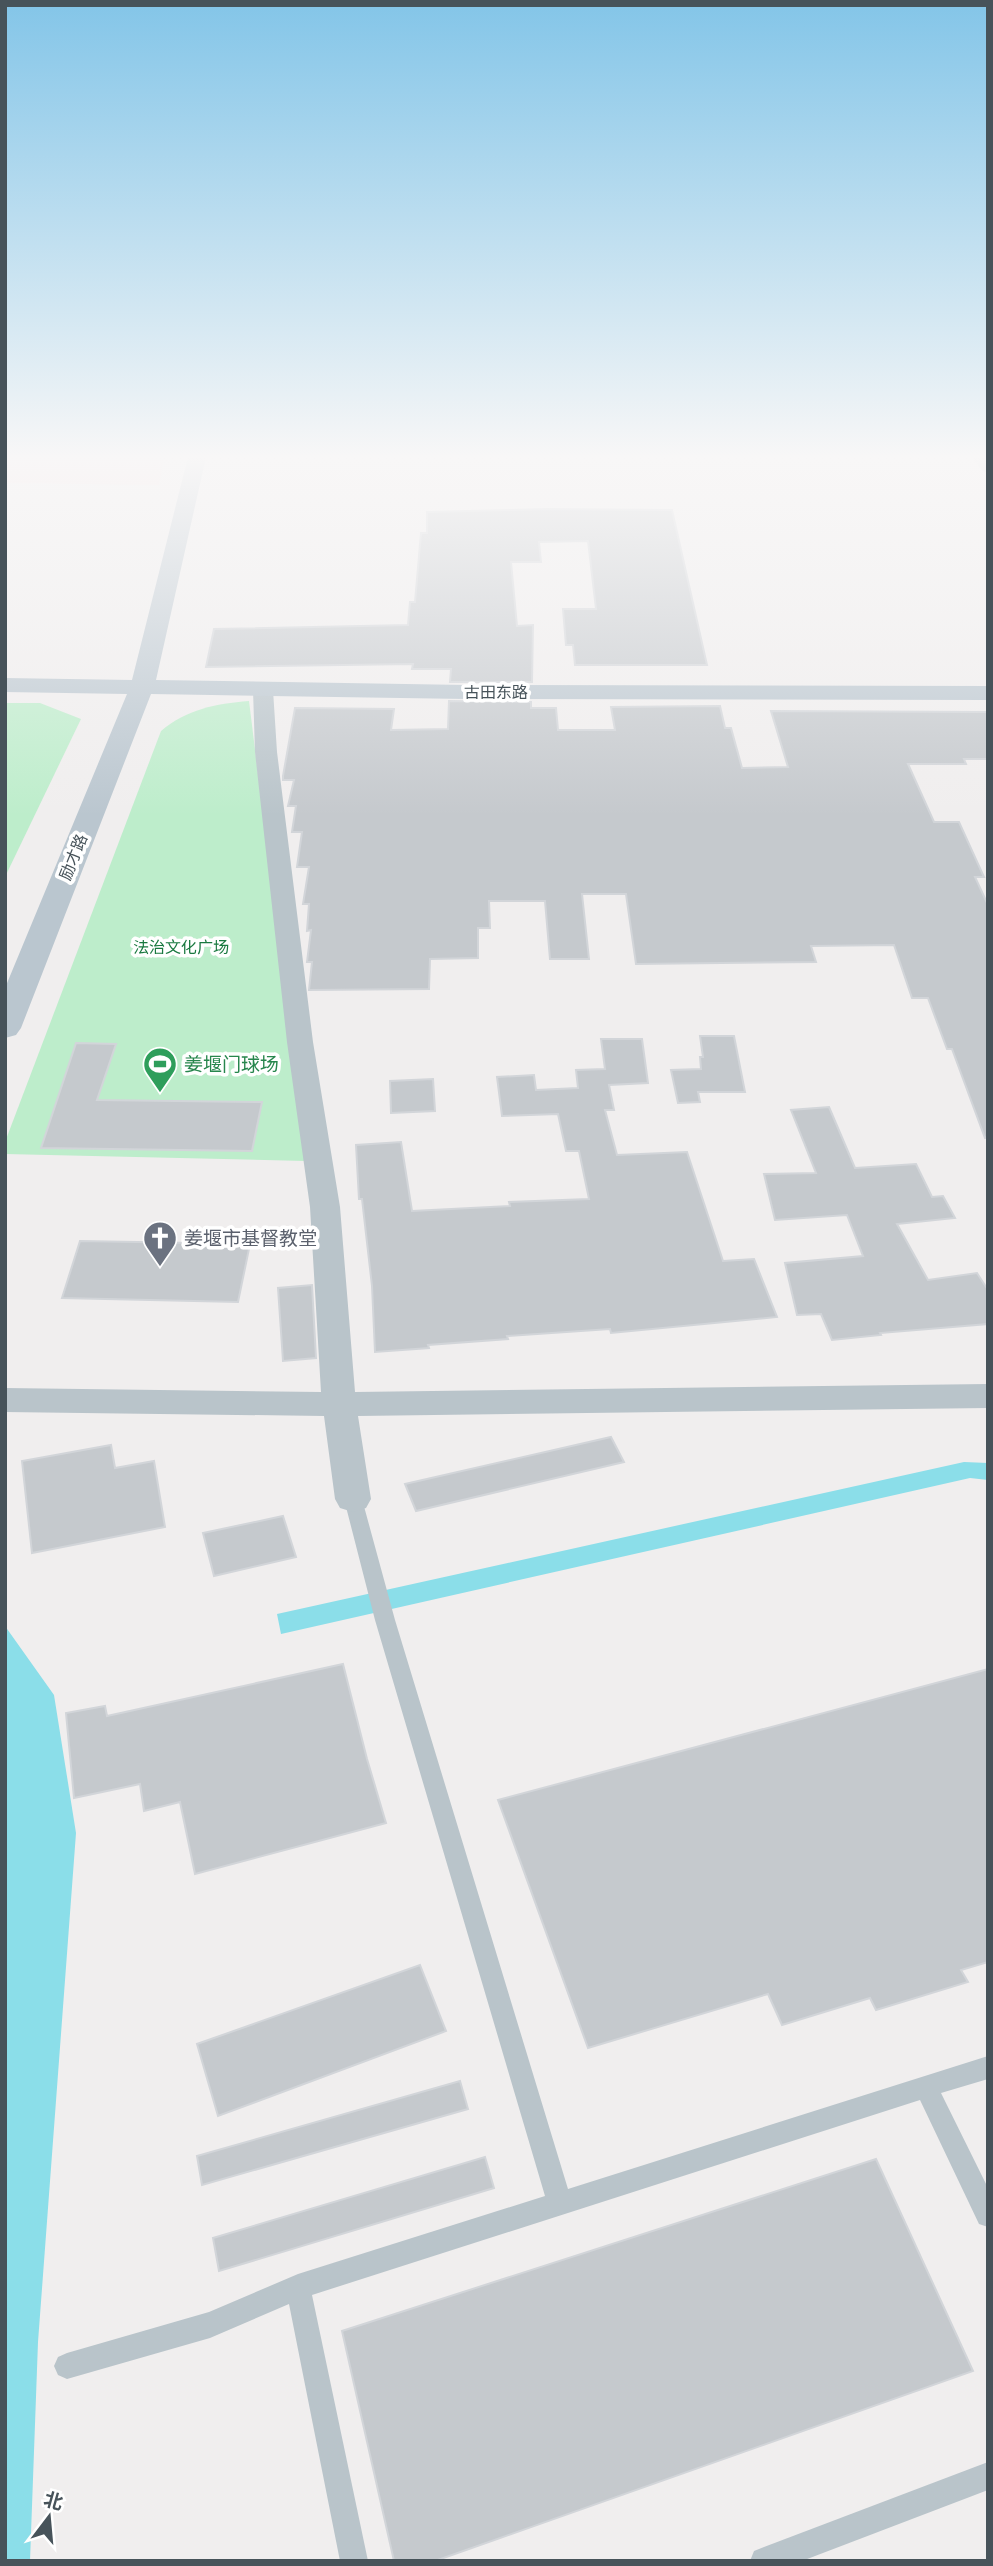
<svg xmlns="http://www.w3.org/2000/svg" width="993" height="2566" viewBox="0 0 993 2566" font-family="Inter,'Noto Sans SC',sans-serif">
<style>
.medical{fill:#fadedf}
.green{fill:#bdedcb}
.water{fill:#8bdee9}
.building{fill:#c5c9cd;stroke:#d2d5d9;stroke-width:2}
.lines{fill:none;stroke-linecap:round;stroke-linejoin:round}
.lane{fill:#b9c4ca;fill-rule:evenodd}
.street{fill:#b9c4ca;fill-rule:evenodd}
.secondary{fill:#bac6cf;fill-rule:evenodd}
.labels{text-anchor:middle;stroke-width:7;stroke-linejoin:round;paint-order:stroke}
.far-street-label{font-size:16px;fill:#47535a;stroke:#fff}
.far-park-label{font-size:16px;fill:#1a7940;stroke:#fff}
.leisure-label{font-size:19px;fill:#27864d;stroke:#fff;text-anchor:start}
.worship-label{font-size:19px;fill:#5b616d;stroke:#fff;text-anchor:start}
</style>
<rect width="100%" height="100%" fill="#f0eeee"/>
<path class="medical" d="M5 457H164L159 485 5 483Z"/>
<g class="green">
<path d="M249 701 306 1161 5 1154V1142L161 731C187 709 215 704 249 701Z"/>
<path d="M5 703H40L81 719 5 877Z"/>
</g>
<g class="water">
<path d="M964 1462 988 1463V1480L970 1478 281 1634 277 1614Z"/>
<path d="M5 1626 54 1695 76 1833 38 2342 30 2561H5Z"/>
</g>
<g class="building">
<path d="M547 509 672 510 707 665H575L573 645H566L563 609H596L588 541 539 542 541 562H511L517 626 533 625 532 682H450L451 669H412L413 664 206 667 214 629 408 625 410 602H415L421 533H427V512Z"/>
<path d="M449 701 531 702V708H556L558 730H615L611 707 720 706 725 728H731L742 768 788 767 771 711 988 712V759H964L966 764H908L934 822H959L984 877H975L988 905V1137L985 1138 952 1049H947L928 998H912L894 945 811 946 816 962 636 964 626 894H582L589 959H550L545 901H489L490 928H478V958L430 959 429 989 309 990 312 962H307L311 930 307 931 309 904H303L309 867H297L302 832H292L296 806H288L294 780H283V776L295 708 394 709 391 730 448 729Z"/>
<path d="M700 1036H734L745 1092H698L700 1102 678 1103 671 1070 701 1069 700 1057H703Z"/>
<path d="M601 1039H642L648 1083 609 1085 614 1110H605L617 1155 687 1152 723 1261 754 1259 777 1317 611 1333 610 1329 507 1336 508 1339 428 1345 429 1348 375 1352 372 1286 362 1199H359L356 1145 401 1142 412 1211 510 1206 509 1202 589 1199 579 1151H566L558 1114 502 1116 497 1077 534 1075 536 1090 578 1088 576 1070 605 1069Z"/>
<path d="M76 1043 116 1044 97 1100 262 1102 252 1151 41 1148Z"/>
<path d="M433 1079 435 1111 391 1113 390 1081Z"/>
<path d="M829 1107 855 1168 916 1164 932 1197 943 1196 955 1218 897 1224 928 1280 977 1273 988 1290V1324L880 1333 881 1335 832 1340 821 1314 797 1315 785 1263 863 1256 847 1215 775 1220 764 1174 816 1173 791 1110Z"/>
<path d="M80 1241 250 1244 238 1302 62 1298Z"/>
<path d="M312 1285 316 1358 283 1361 278 1288Z"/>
<path d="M611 1437 624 1462 416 1511 405 1484Z"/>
<path d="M111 1445 115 1468 154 1461 165 1527 32 1553 22 1461Z"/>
<path d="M283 1516 296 1557 214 1576 203 1533Z"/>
<path d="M343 1664 367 1759 386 1823 195 1874 180 1802 144 1811 140 1784 74 1798 66 1713 105 1706 107 1716Z"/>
<path d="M988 1669V1962L961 1970 968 1982 876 2010 870 1998 782 2025 768 1994 588 2048 498 1800Z"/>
<path d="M420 1965 446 2031 218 2116 197 2044Z"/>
<path d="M460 2081 468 2109 202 2185 197 2156Z"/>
<path d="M485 2157 494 2188 219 2271 213 2238Z"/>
<path d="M876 2159 973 2371 435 2561H394L342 2331Z"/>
</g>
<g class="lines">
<g class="lane">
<path d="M353 1492 359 1494 362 1499 395 1620 568 2189 988 2056V2079L941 2093 988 2188V2227L979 2224 920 2100 312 2295 368 2561H340L289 2304 210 2338 67 2379 58 2375 54 2366 58 2357 67 2353 209 2312 298 2274 545 2196 375 1620 344 1499 347 1494Z"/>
<path d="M988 2462V2490L802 2561H750L754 2551 764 2547Z"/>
</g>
<g class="street">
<path d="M971 457H987L988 473 983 471Z"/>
<path d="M263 684 270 686 273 690 277 752 313 1042 340 1207 355 1392 988 1384V1408L358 1416 371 1499 366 1508 353 1512 340 1508 335 1499 324 1416 5 1412V1388L321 1392 310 1207 287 1042 255 752 253 690 256 686Z"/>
</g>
<path class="secondary" d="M188 457H206L156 680 466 685 988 686V700L466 699 151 694 21 1028 16 1035 5 1038V988L127 694 5 692V678L132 680Z"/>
</g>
<linearGradient id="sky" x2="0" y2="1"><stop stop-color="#83c5e8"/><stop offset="0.56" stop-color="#f8f7f7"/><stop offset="1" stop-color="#f8f7f7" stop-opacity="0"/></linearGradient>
<rect width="993" height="816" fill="url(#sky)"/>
<defs>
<g id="stadium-pin" transform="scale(1.75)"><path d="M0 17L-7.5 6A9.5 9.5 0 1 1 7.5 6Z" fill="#2e9e5b" stroke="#fff"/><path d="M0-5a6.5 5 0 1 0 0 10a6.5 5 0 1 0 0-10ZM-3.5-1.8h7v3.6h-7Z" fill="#fff"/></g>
<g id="church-pin" transform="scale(1.75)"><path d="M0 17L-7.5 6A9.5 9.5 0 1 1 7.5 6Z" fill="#6b7280" stroke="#fff"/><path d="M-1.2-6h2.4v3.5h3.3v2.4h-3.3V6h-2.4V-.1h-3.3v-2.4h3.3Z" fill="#fff"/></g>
</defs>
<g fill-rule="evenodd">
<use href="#stadium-pin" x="160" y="1064"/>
<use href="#church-pin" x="160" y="1238"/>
</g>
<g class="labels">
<g class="far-street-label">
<text x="496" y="698">古田东路</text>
<text transform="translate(73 857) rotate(-68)" y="6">励才路</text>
</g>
<g class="far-park-label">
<text x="181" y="953">法治文化广场</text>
</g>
<g class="leisure-label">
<text x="184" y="1071">姜堰门球场</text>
</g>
<g class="worship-label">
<text x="184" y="1245">姜堰市基督教堂</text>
</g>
</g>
<rect width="993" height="2566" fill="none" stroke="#47535a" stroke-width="14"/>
<g transform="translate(49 2517) rotate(16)" stroke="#ffffff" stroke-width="5" paint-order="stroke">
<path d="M0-5L12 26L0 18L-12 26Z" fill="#47535a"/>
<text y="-10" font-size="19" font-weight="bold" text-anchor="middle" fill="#47535a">北</text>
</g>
</svg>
